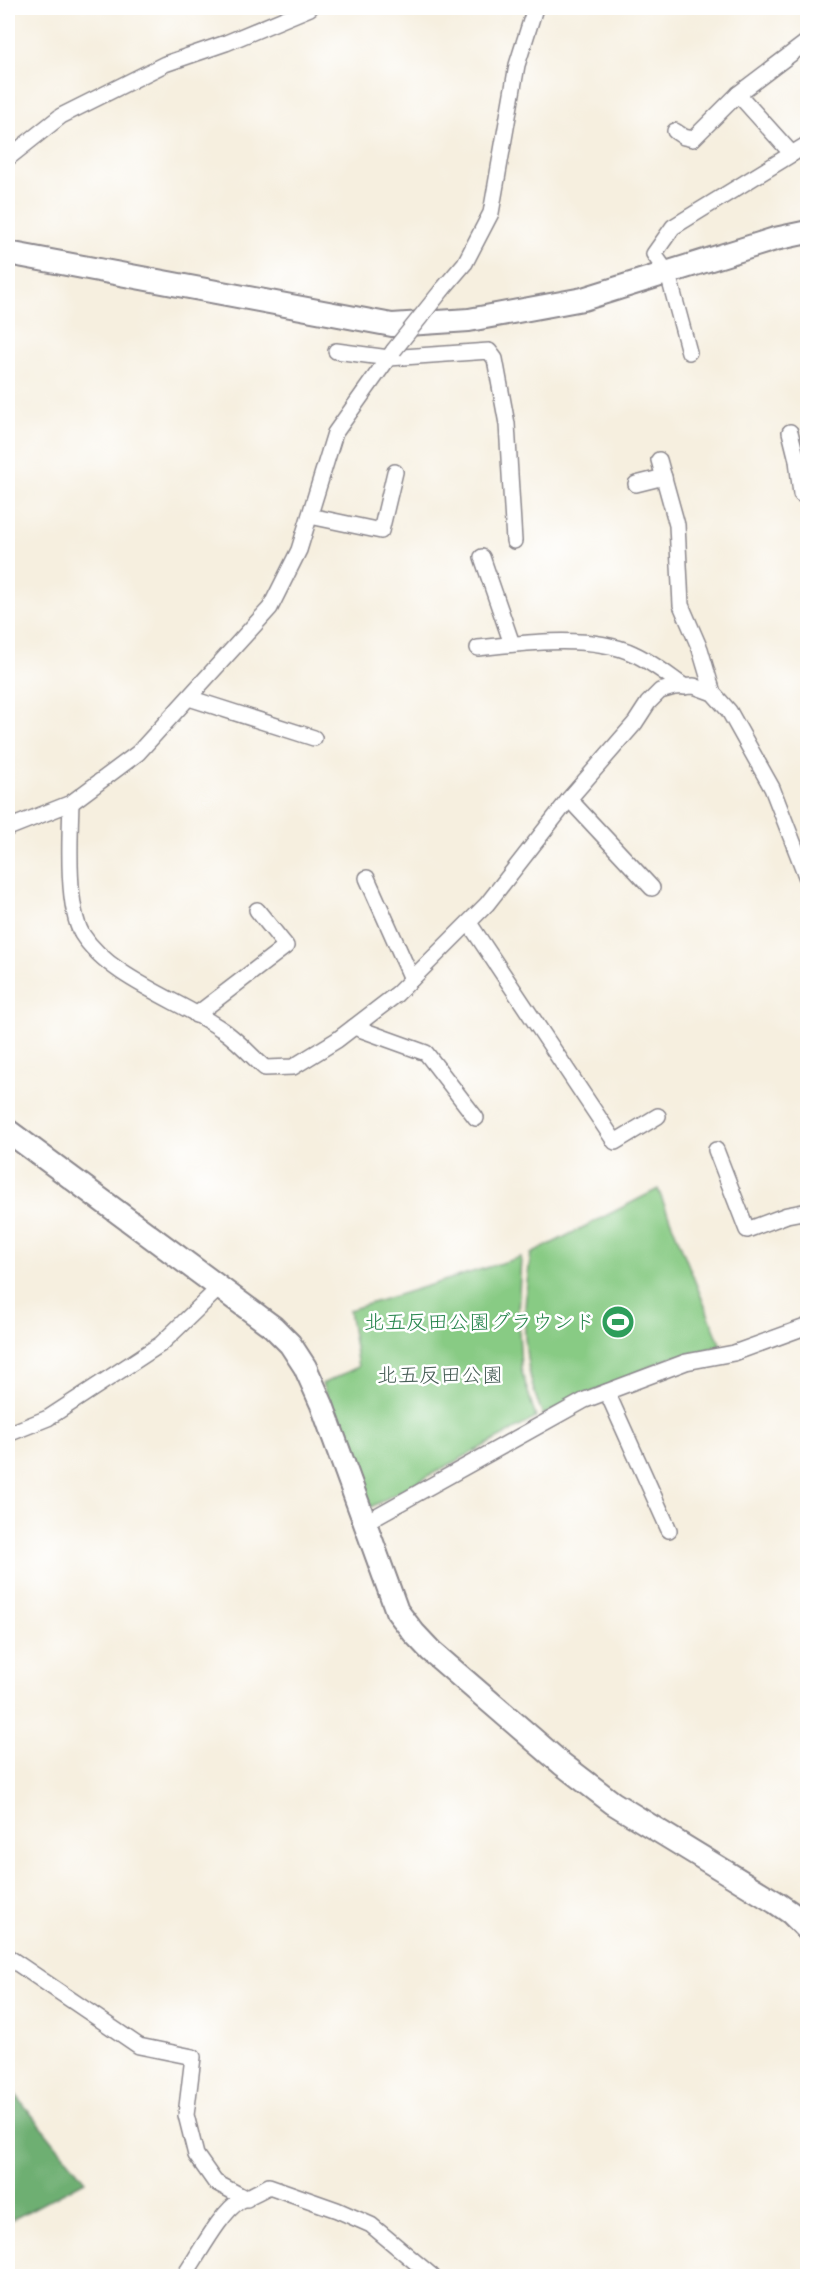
<svg xmlns="http://www.w3.org/2000/svg" width="815" height="2284" viewBox="0 0 815 2284" font-family="Itim,'Klee One',sans-serif">
<style>
.green{fill:#88cb84;stroke:#557660;stroke-width:1.5}
.forest{fill:#6eaf72;stroke:#486856;stroke-width:1.5}
.lines{fill:none;stroke-linecap:round;stroke-linejoin:round}
.street-casing{stroke:#8c888d;stroke-width:18}
.secondary-casing{stroke:#8c888d;stroke-width:26}
.street{stroke:#fff;stroke-width:15}
.secondary{stroke:#fff;stroke-width:22}
.street-bridge-casing{stroke:#8c888d;stroke-width:18;stroke-linecap:butt}
.street-bridge{stroke:#fff;stroke-width:15}
.labels{text-anchor:middle;stroke-width:5;stroke-linejoin:round;paint-order:stroke}
.leisure-label{font-size:21px;fill:#27864d;stroke:#fff;text-anchor:end}
.park-label{font-size:21px;fill:#465d55;stroke:#fff}
</style>
<rect width="100%" height="100%" fill="#fff"/>
<filter id="ink" filterUnits="userSpaceOnUse"><feTurbulence type="fractalNoise" baseFrequency=".0167" numOctaves="2"/><feDisplacementMap in="SourceGraphic" scale="12" xChannelSelector="R" yChannelSelector="G"/><feConvolveMatrix kernelMatrix="1 2 1 2 8 2 1 2 1" color-interpolation-filters="sRGB"/></filter>
<filter id="wash" filterUnits="userSpaceOnUse"><feTurbulence type="fractalNoise" baseFrequency=".008" numOctaves="4" result="noise"/><feDisplacementMap in="SourceGraphic" scale="24" xChannelSelector="R" yChannelSelector="G"/><feGaussianBlur stdDeviation="1.35" result="paint"/><feColorMatrix in="noise" values="0 0 0 0 0 0 0 0 0 0 0 0 0 0 0 0 0 1.4 0 .05"/><feComposite in="paint" operator="in"/></filter>
<g filter="url(#wash)">
<rect width="100%" height="100%" fill="#f6efdf"/>
<g class="green">
<path d="M658 1189 721 1346 667 1359 543 1415C520 1363 522 1309 531 1254Z"/>
<path d="M521 1257 518 1312 521 1369 536 1418 371 1507 322 1384 358 1367 349 1310Z"/>
</g>
<path class="forest" d="M8 2085 85 2181 8 2222Z"/>
</g>
<g filter="url(#ink)">
<g class="lines">
<g class="street-casing">
<g id="street">
<path d="M738 94 792 154"/>
<path d="M675 131 684 137 693 139 738 94 808 41"/>
<path d="M8 158 61 116 165 64 226 43 310 8"/>
<path d="M442 290 465 263 491 213 517 65 535 8"/>
<path d="M336 351 389 358 489 351 495 359 507 424 514 541"/>
<path d="M689 352 668 274 654 254 673 227 808 144"/>
<path d="M790 432 797 460 808 457"/>
<path d="M659 460 677 525 681 605 700 649 713 693"/>
<path d="M797 460 801 494"/>
<path d="M636 484 664 477"/>
<path d="M310 516 381 531 395 472"/>
<path d="M482 557 512 644"/>
<path d="M478 648C524 643 592 634 634 654 652 662 669 676 685 687"/>
<path d="M189 698 314 738"/>
<path d="M569 799 652 888"/>
<path d="M71 803C70 834 66 907 82 934 110 978 179 1000 221 1029 237 1039 251 1056 265 1068L293 1067 337 1040 397 994 487 904 569 799 635 723 648 703 660 691 674 687 694 686 713 693 729 711 772 788 808 881"/>
<path d="M8 828 71 803 138 753 270 608 299 550 335 433 394 350"/>
<path d="M367 878 412 979"/>
<path d="M469 923 615 1142 658 1116"/>
<path d="M196 1015 286 946 257 910"/>
<path d="M354 1027 426 1053 476 1118"/>
<path d="M716 1150 747 1230 787 1215 808 1211"/>
<path d="M607 1392 669 1530"/>
<path d="M8 1434 48 1418 161 1344 219 1288"/>
<path d="M364 1523 585 1400 686 1362 734 1353 808 1326"/>
<path d="M8 1957 139 2046 193 2057 186 2115 196 2155 215 2182 247 2199"/>
<path d="M184 2276C197 2258 221 2211 240 2201 249 2196 259 2192 269 2186L337 2210 371 2225 432 2276"/>
</g>
</g>
<g class="secondary-casing">
<g id="secondary">
<path d="M8 253 392 325 469 320 583 299 775 239 808 232"/>
<path d="M8 1131 273 1327 290 1344 305 1367 322 1405 397 1611 414 1633 431 1651 562 1764 613 1803 775 1902 791 1913 808 1930"/>
</g>
</g>
<use href="#street" class="street"/>
<use href="#secondary" class="secondary"/>
<g class="street-bridge-casing">
<path id="street-bridge" d="M394 350 442 290"/>
</g>
<use href="#street-bridge" class="street-bridge"/>
</g>
</g>
<defs>
<g id="stadium-disc" transform="scale(1.725)"><circle r="9.5" fill="#2e9e5b" stroke="#fff"/><path d="M0-5a6.5 5 0 1 0 0 10a6.5 5 0 1 0 0-10ZM-3.5-1.8h7v3.6h-7Z" fill="#fff"/></g>
</defs>
<g fill-rule="evenodd">
<use href="#stadium-disc" x="618" y="1322"/>
</g>
<g class="labels">
<g class="leisure-label">
<text x="595" y="1329">北五反田公園グラウンド</text>
</g>
<g class="park-label">
<text x="440" y="1382">北五反田公園</text>
</g>
</g>
<rect width="815" height="2284" fill="none" stroke="#fff" stroke-width="30"/>
</svg>
